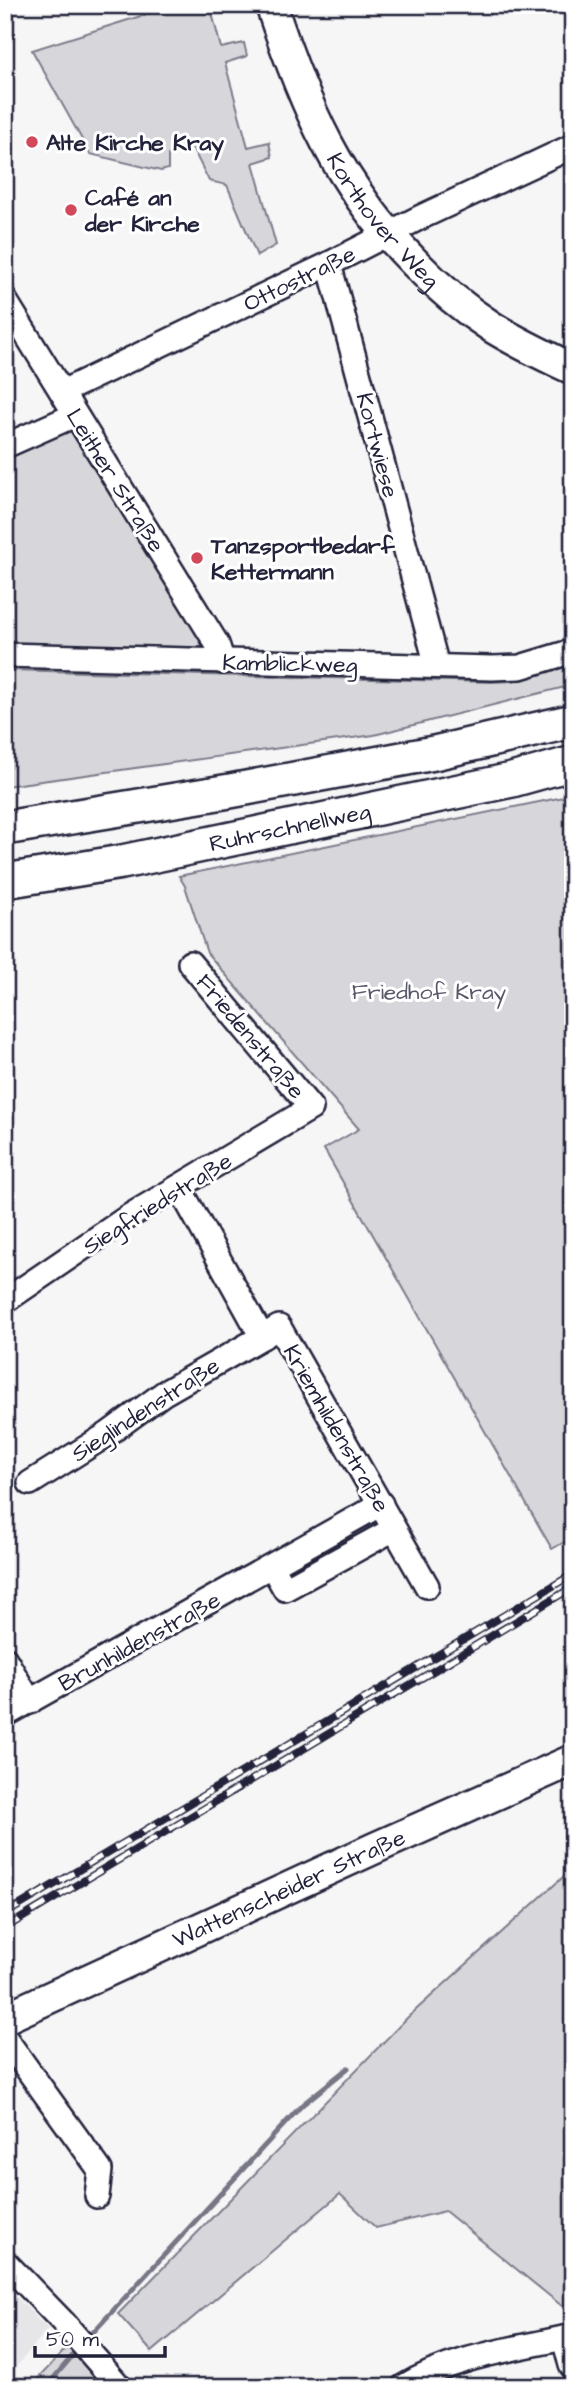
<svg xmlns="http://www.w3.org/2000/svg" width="578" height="2392" viewBox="0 0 578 2392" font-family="'Architects Daughter',sans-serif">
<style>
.built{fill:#e6e6e9}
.green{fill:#d7d7db;stroke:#7c7c8b;stroke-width:2}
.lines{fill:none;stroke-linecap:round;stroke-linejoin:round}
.stream{stroke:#767685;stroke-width:5}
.minor-casing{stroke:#22223b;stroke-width:28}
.major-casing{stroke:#22223b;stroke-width:35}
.highway-casing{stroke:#22223b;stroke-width:38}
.minor{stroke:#fff;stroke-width:23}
.major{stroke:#fff;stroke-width:30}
.highway{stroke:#fff;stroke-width:33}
.rail-casing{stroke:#22223b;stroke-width:8}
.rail{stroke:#fff;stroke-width:5;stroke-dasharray:16;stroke-linecap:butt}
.poi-dot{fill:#d1495b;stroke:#fff;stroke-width:2.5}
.labels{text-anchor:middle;stroke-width:6;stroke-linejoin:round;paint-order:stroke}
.poi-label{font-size:23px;font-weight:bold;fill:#22223b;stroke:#fff;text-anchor:start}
.street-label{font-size:23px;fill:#22223b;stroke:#fff}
.park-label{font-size:23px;fill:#58586b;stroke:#fff}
</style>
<rect width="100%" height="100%" fill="#f6f6f7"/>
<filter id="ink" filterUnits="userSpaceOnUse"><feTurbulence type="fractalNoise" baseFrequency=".0143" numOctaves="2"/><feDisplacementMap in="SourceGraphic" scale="14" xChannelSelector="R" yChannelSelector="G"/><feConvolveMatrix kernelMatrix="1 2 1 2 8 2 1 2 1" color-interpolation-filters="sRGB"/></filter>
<g filter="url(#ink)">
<path class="built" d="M5 2286 48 2329 5 2380Z"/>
<g class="green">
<path d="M158 5H210L221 48 244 43 247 56 225 63 248 147 269 142 272 157 253 163 276 245 257 256 227 185 209 181 193 149 184 146 168 155V169L161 171 90 154 32 50 160 10Z"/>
<path d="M76 422 203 632V645L195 650 5 647V453Z"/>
<path d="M573 662V685L374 735 5 786V670L492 682 512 681Z"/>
<path d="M573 795V1537L552 1549 324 1149 359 1129 207 953 185 886 179 876Z"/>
<path d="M380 1507 393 1529 286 1587 274 1566Z"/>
<path d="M573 1868V2315L445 2211 376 2228 340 2194 152 2352 118 2314 407 2018Z"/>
<path d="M76 2338 118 2387H30Z"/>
</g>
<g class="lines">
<g class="stream">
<path d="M86 2340 302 2105 348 2068"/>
<path d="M46 2387 80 2347"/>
</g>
<g class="minor-casing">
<g id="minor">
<path d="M329 264 437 666"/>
<path d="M5 300 217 644 223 662"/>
<path d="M62 392 329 264 419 218 573 146"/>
<path d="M5 446 75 415"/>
<path d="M5 655 492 668 520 667 573 651"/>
<path d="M179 1187 262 1337 279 1327 427 1586"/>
<path d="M5 1301 128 1217 311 1108 190 963"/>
<path d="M30 1483 108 1434 164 1393 262 1337"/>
<path d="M272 1566 285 1589 394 1529"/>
<path d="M5 1659 30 1702"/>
<path d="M5 1715 381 1504"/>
<path d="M5 2038 100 2170 97 2196"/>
<path d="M5 2262 64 2323 120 2387"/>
<path d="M564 2338 571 2365"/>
<path d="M403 2387C453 2356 516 2349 573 2336"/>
</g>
</g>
<g class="major-casing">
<g id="major">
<path id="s1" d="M271 5C305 107 338 185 415 263 438 287 464 309 492 327 518 343 545 356 573 369"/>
<path id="s2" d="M5 2018 375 1848 573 1760"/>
</g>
</g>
<g class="highway-casing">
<g id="highway">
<path d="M5 828 230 791 434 753 573 721"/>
<path id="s3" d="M5 881 122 862 512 780 573 763"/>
</g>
</g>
<use href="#minor" class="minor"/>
<use href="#major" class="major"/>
<use href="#highway" class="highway"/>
<g class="rail-casing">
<g id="rail">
<path d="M5 1914 573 1574"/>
<path d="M5 1928 573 1587"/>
</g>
</g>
<use href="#rail" class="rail"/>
</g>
</g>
<g class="poi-dot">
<circle cx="32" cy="142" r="7"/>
<circle cx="71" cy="210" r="7"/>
<circle cx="197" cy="558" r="7"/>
</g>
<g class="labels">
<g class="poi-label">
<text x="46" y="150">Alte Kirche Kray</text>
<text x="85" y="205">Café an<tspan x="85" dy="26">der Kirche</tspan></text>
<text x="211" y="553">Tanzsportbedarf<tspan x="211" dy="26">Kettermann</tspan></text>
</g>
<g class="street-label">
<text dy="8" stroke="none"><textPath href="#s1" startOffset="245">Korthover Weg</textPath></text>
<text transform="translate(299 278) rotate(-26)" y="8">Ottostraße</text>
<text transform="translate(378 445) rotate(75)" y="8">Kortwiese</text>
<text transform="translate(116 480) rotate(58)" y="8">Leither Straße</text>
<text transform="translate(290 663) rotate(1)" y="8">Kamblickweg</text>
<text dy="8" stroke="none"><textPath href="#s3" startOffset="290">Ruhrschnellweg</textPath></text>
<text transform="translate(251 1036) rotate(50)" y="8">Friedenstraße</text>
<text transform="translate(157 1203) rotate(-32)" y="8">Siegfriedstraße</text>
<text transform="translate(145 1409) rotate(-33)" y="8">Sieglindenstraße</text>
<text transform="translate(337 1428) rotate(60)" y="8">Kriemhildenstraße</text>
<text transform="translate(139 1641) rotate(-29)" y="8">Brunhildenstraße</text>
<text dy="8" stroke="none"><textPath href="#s2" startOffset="312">Wattenscheider Straße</textPath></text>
</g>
<g class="park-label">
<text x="429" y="999">Friedhof Kray</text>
</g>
</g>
<rect width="578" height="2392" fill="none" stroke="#fff" stroke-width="28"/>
<rect x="14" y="14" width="550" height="2364" fill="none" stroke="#22223b" stroke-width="2.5" filter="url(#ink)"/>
<path d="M35 2346v10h130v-10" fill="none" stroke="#22223b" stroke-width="3.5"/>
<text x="46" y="2346" font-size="21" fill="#22223b" stroke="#ffffff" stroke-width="5" paint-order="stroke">50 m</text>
</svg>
